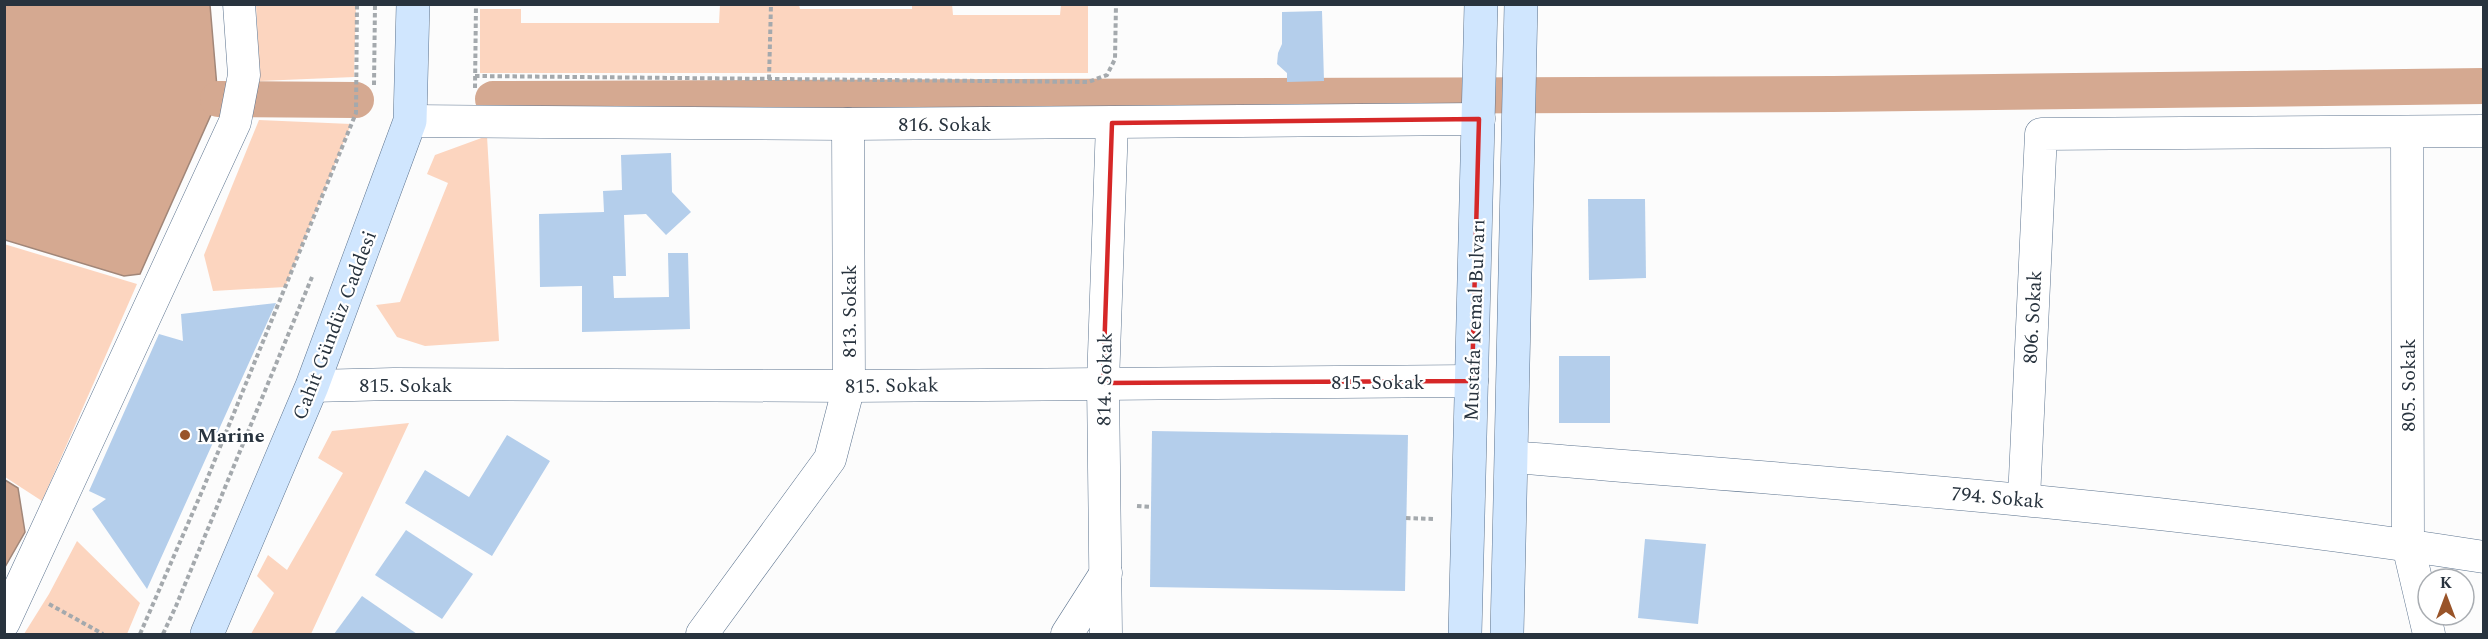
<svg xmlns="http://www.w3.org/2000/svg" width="2488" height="639" viewBox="0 0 2488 639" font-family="Spectral,serif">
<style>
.green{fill:#fcd5bf}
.water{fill:#d5a991;stroke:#a18678;stroke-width:1.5}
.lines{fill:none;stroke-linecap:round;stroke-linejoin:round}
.canal{stroke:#d5a991;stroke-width:36}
.building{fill:#b4ceeb}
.street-casing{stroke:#5d748f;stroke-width:33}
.secondary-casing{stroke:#5d748f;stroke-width:34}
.path{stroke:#a4a9ad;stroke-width:4;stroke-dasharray:4.5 3;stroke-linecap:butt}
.street{stroke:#fff;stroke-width:32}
.secondary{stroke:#d0e6fe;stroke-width:33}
.marked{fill:none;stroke:#d62828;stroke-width:4.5;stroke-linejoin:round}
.poi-dot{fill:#995429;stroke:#fff;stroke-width:2}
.labels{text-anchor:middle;stroke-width:4.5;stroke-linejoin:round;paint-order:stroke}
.street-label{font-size:20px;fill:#28333e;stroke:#fff}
.poi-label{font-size:20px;font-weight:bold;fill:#28333e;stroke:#fff;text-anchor:start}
</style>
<rect width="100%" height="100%" fill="#fcfcfc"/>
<g class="green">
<path d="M720 4 799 5 800 9H912V5L952 4 953 15H1060L1061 5H1088V73H480V9H521V23H719Z"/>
<path d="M256 5H356L354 77 260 81Z"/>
<path d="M259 120 351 124 285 287 213 291 204 255Z"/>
<path d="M487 136 499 341 425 346 397 337 376 305 400 302 448 183 427 174 435 155Z"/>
<path d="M4 244 137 284 42 501 5 477Z"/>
<path d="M409 423 311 634H251L274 593 257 576 268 555 287 570 343 473 318 458 332 431Z"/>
<path d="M77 541 140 603 127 634H24L49 594Z"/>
</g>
<g class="water">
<path d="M4 5H210L218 99 140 274 124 276 5 240Z"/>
<path d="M5 480 18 488 25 532 5 567Z"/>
</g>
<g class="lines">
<g class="canal">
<path d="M218 99 356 100"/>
<path d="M493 99 1833 94 2484 86"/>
</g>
</g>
<g class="building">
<path d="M1322 11 1324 81 1287 82V73L1277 64 1278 53 1282 44V12Z"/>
<path d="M671 153 672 192 691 212 666 235 646 214 624 215 626 276H613L614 298 669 297 668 253H688L690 329 582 332V286L540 287 539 214 604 212 603 191 622 190 621 155Z"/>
<path d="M1588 199H1645L1646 278 1589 280Z"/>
<path d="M276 303 147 589 92 509 106 499 89 491 159 334 183 341 181 314Z"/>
<rect x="1559" y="356" width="51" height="67"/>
<path d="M1152 431 1408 435 1405 591 1150 587Z"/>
<path d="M507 435 550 461 492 556 405 503 425 470 469 497Z"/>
<path d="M406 530 473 574 442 619 375 575Z"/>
<path d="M1645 539 1706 544 1698 624 1638 618Z"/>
<path d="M362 596 417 634H334Z"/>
</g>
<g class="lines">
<g class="street-casing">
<g id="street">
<path d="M410 121 848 124 1479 119"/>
<path d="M2407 133 2408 545 2429 634"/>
<path d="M312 386 394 384 849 386 1472 381"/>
<path d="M1511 457C1836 483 2161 506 2484 557"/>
<path d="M2024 499 2041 134 2484 131"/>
<path d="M4 622 235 122 244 75 239 4"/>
<path d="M702 634 830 459 849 386 848 124"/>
<path d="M1067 634 1106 573"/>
<path d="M1106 634 1103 383 1112 123"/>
</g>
</g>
<g class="secondary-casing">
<g id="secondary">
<path d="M207 634 312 386 410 121 413 4"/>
<path d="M1465 634 1481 4"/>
<path d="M1507 634 1521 4"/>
</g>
</g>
<g class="path">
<path d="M475 76 1088 82 1107 75 1115 59 1116 4"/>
<path d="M769 79 771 4"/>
<path d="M374 85 375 4"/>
<path d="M475 88 476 4"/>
<path d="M1137 506 1151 507"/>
<path d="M1406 518 1435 519"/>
<path d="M49 604 103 634"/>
<path d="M140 634 203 489 356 113 357 4"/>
<path d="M163 634 176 606 312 277"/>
</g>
<use href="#street" class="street"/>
<use href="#secondary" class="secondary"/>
</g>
<path class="marked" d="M1479 119 1472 381 1103 383 1112 123Z"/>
<circle class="poi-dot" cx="185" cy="435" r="6"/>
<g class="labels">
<g class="street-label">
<text x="945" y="131">816. Sokak</text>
<text transform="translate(849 311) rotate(-90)" y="7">813. Sokak</text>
<text transform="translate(2032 317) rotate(-87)" y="7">806. Sokak</text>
<text transform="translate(1474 320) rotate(-88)" y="7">Mustafa Kemal Bulvarı</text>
<text transform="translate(334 325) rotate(-69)" y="7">Cahit Gündüz Caddesi</text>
<text transform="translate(1104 379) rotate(-89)" y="7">814. Sokak</text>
<text x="1378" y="389">815. Sokak</text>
<text x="406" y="392">815. Sokak</text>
<text transform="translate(892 385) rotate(-1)" y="7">815. Sokak</text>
<text transform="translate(2408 385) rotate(-90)" y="7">805. Sokak</text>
<text transform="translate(1998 497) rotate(5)" y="7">794. Sokak</text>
</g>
<g class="poi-label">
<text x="197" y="442">Marine</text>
</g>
</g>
<rect width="2488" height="639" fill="none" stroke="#28333e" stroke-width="12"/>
<g transform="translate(2446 597)"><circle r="28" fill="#ffffff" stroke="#a9adb2" stroke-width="1.5"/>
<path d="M0-4.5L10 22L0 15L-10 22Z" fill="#995429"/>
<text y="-9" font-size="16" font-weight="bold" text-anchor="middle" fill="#28333e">K</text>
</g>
</svg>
